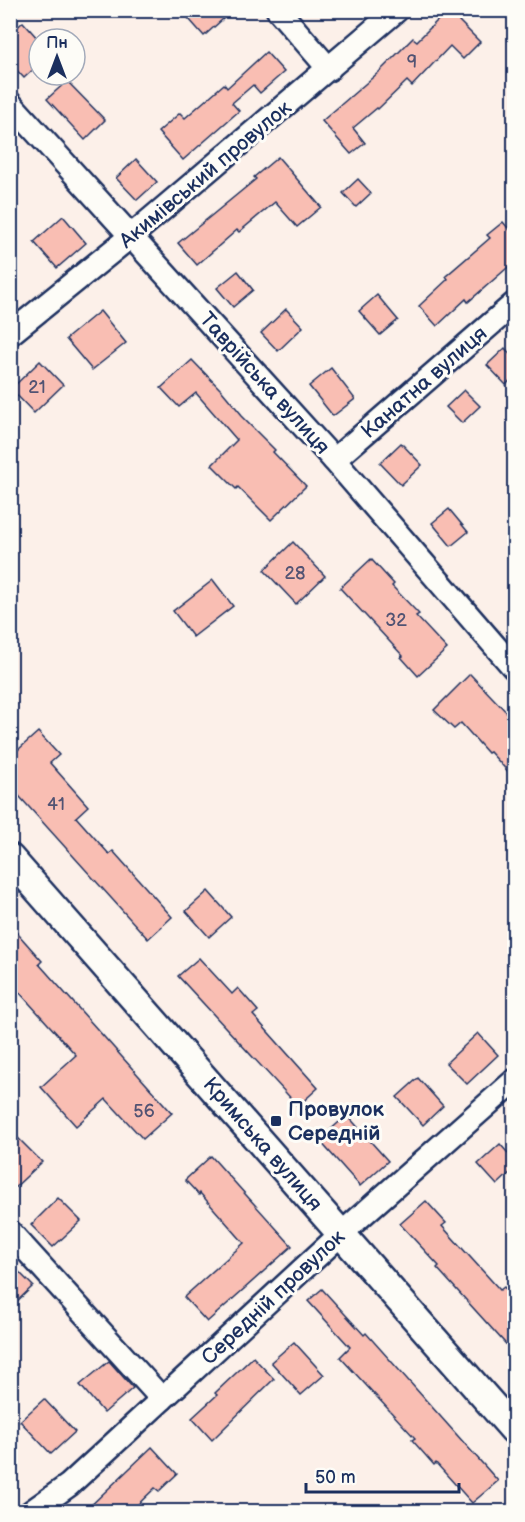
<svg xmlns="http://www.w3.org/2000/svg" width="525" height="1522" viewBox="0 0 525 1522" font-family="'Balsamiq Sans',sans-serif">
<style>
.building{fill:#f9beb3;stroke:#1b2f5e;stroke-width:1.5}
.lines{fill:none;stroke-linecap:round;stroke-linejoin:round}
.minor-casing{stroke:#1b2f5e;stroke-width:27}
.tertiary-casing{stroke:#1b2f5e;stroke-width:32}
.minor{stroke:#fdfcf7;stroke-width:22}
.tertiary{stroke:#fdfcf7;stroke-width:27}
.poi-dot{fill:#1b2f5e;stroke:#fdfcf7;stroke-width:2}
.labels{text-anchor:middle;stroke-width:6;stroke-linejoin:round;paint-order:stroke}
.number-label{font-size:18px;fill:#525373}
.street-label{font-size:21px;fill:#1b2f5e;stroke:#fdfcf7}
.poi-label{font-size:21px;font-weight:bold;fill:#1b2f5e;stroke:#fdfcf7;text-anchor:start}
</style>
<rect width="100%" height="100%" fill="#fcf0e9"/>
<filter id="ink" filterUnits="userSpaceOnUse"><feTurbulence type="fractalNoise" baseFrequency=".0167" numOctaves="2"/><feDisplacementMap in="SourceGraphic" scale="12" xChannelSelector="R" yChannelSelector="G"/><feConvolveMatrix kernelMatrix="1 2 1 2 8 2 1 2 1" color-interpolation-filters="sRGB"/></filter>
<g filter="url(#ink)">
<g class="building">
<path d="M181 10H233L204 36Z"/>
<path d="M448 10 480 42 463 59 450 46 412 86 407 81 378 109 377 108 353 128 365 143 351 154 322 121 379 72 413 38 417 41Z"/>
<path d="M23 22 39 40V64L24 78 10 63V34Z"/>
<path d="M266 52 284 72 260 93 253 85 232 103 239 111 183 160 158 132 180 113 185 118 224 84 227 88Z"/>
<path d="M67 81 105 120 85 140 47 99Z"/>
<path d="M278 157 321 207 297 227 275 202 239 232 237 230 197 265 178 243 256 179 254 177Z"/>
<path d="M136 159 157 182 137 200 116 178Z"/>
<path d="M358 179 371 193 356 207 343 193Z"/>
<path d="M63 216 86 243 57 268 34 242Z"/>
<path d="M503 222 514 235V262L468 302 466 299 437 326 419 306 448 279 446 276 490 238 487 235Z"/>
<path d="M238 271 253 290 233 307 217 288Z"/>
<path d="M377 295 398 320 380 335 359 311Z"/>
<path d="M286 309 303 327 278 351 261 333Z"/>
<path d="M100 311 126 343 92 370 66 339Z"/>
<path d="M505 348 514 359V376L506 385 487 365Z"/>
<path d="M192 360 222 391 242 415 241 416 275 450 273 452 306 486 271 520 238 487 236 489 212 465 237 440 196 393 179 407 161 388Z"/>
<path d="M40 361 63 385 34 413 11 389Z"/>
<path d="M331 368 355 399 333 416 309 386Z"/>
<path d="M464 390 480 406 462 423 446 407Z"/>
<path d="M401 443 422 465 401 485 380 463Z"/>
<path d="M449 509 468 532 451 546 432 523Z"/>
<path d="M293 542 325 576 296 604 264 570Z"/>
<path d="M371 559 394 584 392 586 419 614 416 616 447 649 418 676 401 657 403 656 340 588Z"/>
<path d="M213 580 233 606 193 637 173 611Z"/>
<path d="M470 674 514 720V778L490 752 488 753 461 723 454 729 434 710Z"/>
<path d="M38 732 59 755 50 763 88 806 76 817 109 854 113 851 172 917 148 939 10 786V757Z"/>
<path d="M208 891 231 917 209 937 186 911Z"/>
<path d="M10 925 42 961 39 964 172 1113 143 1139 106 1099 76 1126 41 1087 76 1055 10 982Z"/>
<path d="M199 958 232 994 238 988 258 1011 253 1015 318 1088 298 1106 178 976Z"/>
<path d="M478 1033 498 1055 467 1084 446 1063Z"/>
<path d="M418 1078 443 1106 423 1125 397 1097Z"/>
<path d="M347 1115 388 1161 360 1186 319 1140Z"/>
<path d="M10 1130 42 1162 10 1192Z"/>
<path d="M500 1144 514 1160V1169L497 1185 478 1164Z"/>
<path d="M211 1156 292 1246 207 1322 184 1297 244 1243 200 1193 199 1195 185 1180Z"/>
<path d="M58 1198 81 1221 53 1247 31 1225Z"/>
<path d="M426 1201 446 1223 442 1226 500 1290 504 1287 514 1299V1353L437 1268 439 1266 400 1224Z"/>
<path d="M10 1263 33 1286 10 1308Z"/>
<path d="M322 1289 364 1335 366 1333 498 1481 472 1503 436 1463 434 1465 412 1440 415 1438 340 1357 350 1347 308 1301Z"/>
<path d="M294 1342 324 1375 301 1395 271 1362Z"/>
<path d="M253 1357 274 1379 212 1440 192 1418 217 1395 215 1393Z"/>
<path d="M109 1361 133 1388 104 1413 80 1385Z"/>
<path d="M44 1399 75 1432 51 1454 20 1421Z"/>
<path d="M152 1447 177 1474 159 1491 155 1488 130 1512H84Z"/>
</g>
<g class="lines">
<g class="minor-casing">
<g id="minor">
<path d="M278 10 329 69"/>
<path d="M10 103 334 460 514 668"/>
<path d="M10 334 131 236 397 10"/>
<path d="M334 460 514 304"/>
<path d="M10 1232 162 1399"/>
<path d="M31 1512 69 1485 342 1233 514 1081"/>
</g>
</g>
<g class="tertiary-casing">
<path id="tertiary" d="M10 858 514 1430"/>
</g>
<use href="#minor" class="minor"/>
<use href="#tertiary" class="tertiary"/>
</g>
</g>
<rect class="poi-dot" x="270" y="1115" width="12" height="12" rx="3"/>
<g class="labels">
<g class="number-label">
<text x="412" y="68">9</text>
<text x="37" y="393">21</text>
<text x="295" y="579">28</text>
<text x="396" y="626">32</text>
<text x="56" y="810">41</text>
<text x="144" y="1117">56</text>
</g>
<g class="street-label">
<text transform="translate(205 174) rotate(-40)" y="7">Акимівський провулок</text>
<text transform="translate(424 382) rotate(-41)" y="7">Канатна вулиця</text>
<text transform="translate(265 383) rotate(48)" y="7">Таврійська вулиця</text>
<text transform="translate(263 1144) rotate(49)" y="7">Кримська вулиця</text>
<text transform="translate(273 1297) rotate(-43)" y="7">Середній провулок</text>
</g>
<g class="poi-label">
<text x="288" y="1116">Провулок<tspan x="288" dy="24">Середній</tspan></text>
</g>
</g>
<rect width="525" height="1522" fill="none" stroke="#fdfcf7" stroke-width="36"/>
<rect x="18" y="18" width="489" height="1486" fill="none" stroke="#1b2f5e" stroke-width="2" filter="url(#ink)"/>
<g transform="translate(57 57)"><circle r="28" fill="#fdfcf7" stroke="#a3aaba" stroke-width="1.5"/>
<path d="M0-4.5L10 22L0 15L-10 22Z" fill="#1b2f5e"/>
<text y="-9" font-size="16" font-weight="bold" text-anchor="middle" fill="#1b2f5e">Пн</text>
</g>
<path d="M306 1483v9h153v-9" fill="none" stroke="#1b2f5e" stroke-width="3"/>
<text x="315" y="1483" font-size="18" fill="#1b2f5e" stroke="#fdfcf7" stroke-width="4.5" paint-order="stroke">50 m</text>
</svg>
